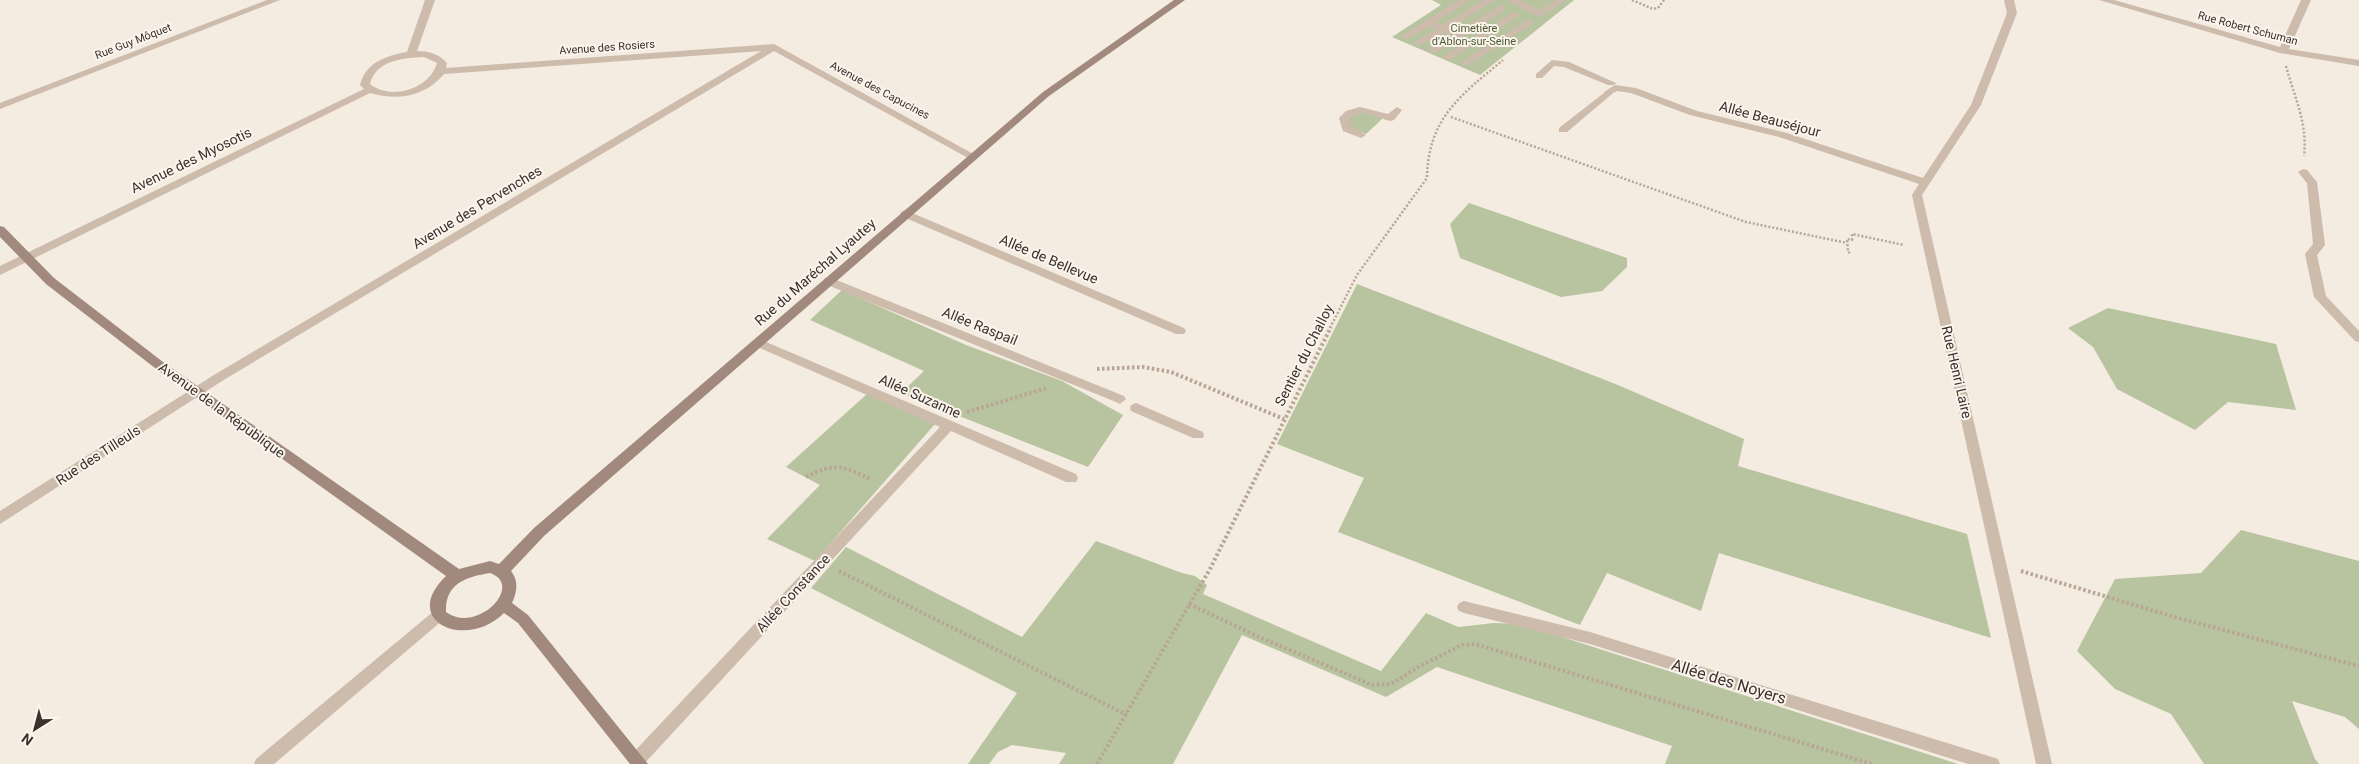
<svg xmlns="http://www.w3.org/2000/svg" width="2359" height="764" viewBox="0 0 2359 764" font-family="Roboto,sans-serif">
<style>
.green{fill:#b8c4a0}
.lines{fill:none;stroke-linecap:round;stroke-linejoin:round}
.path-far1{stroke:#b9a596;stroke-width:2.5;stroke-dasharray:2 2;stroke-linecap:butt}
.path{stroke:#b9a596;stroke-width:4;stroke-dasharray:2.5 2.5;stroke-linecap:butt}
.lane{fill:#cdbbac;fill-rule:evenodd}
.street{fill:#cdbbac;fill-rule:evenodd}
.secondary{fill:#a18a7d;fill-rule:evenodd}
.labels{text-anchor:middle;stroke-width:4;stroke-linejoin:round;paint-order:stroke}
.far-park-label{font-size:11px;fill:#4a5a2e;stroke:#fbf5ee}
.far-street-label{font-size:11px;fill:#3b302b;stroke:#fbf5ee}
.street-label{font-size:14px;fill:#3b302b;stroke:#fbf5ee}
.near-street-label{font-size:16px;fill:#3b302b;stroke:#fbf5ee}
</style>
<rect width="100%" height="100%" fill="#f4ebe1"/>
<g class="green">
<path d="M1432 0H1574L1480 75 1392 37 1441 5Z"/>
<path d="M1363 111 1381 117 1382 119 1366 134 1352 129 1348 121 1349 117Z"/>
<path d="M1469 203 1627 258V267L1602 291 1561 297 1460 258 1450 224Z"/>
<path d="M1357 284 1613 383 1744 439 1738 466 1967 534 1991 638 1719 553 1701 611 1607 573 1580 625 1338 532 1364 478 1277 444Z"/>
<path d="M842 290 966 345 1062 381 1123 415 1088 467 901 393 924 371 810 320Z"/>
<path d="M2108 308 2276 344 2296 410 2228 402 2195 430 2117 389 2093 347 2068 328Z"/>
<path d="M867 394 935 424 815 561 767 539 820 485 786 467Z"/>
<path d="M2241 530 2359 561V729L2345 717 2292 701 2315 759 2319 764H2204L2171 714 2115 689 2077 651 2115 579 2201 573Z"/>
<path d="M1096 541 1182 573 1195 576 1207 585 1203 594 1381 671 1426 613 1458 627 1494 623 1522 624 1958 764H1665L1672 746 1437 667 1386 697 1242 635 1173 764H1059L1066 753 1012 745 998 752 989 764H968L1017 693 811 588 846 547 1022 637Z"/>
</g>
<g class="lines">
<g class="path-far1">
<path d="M1632 0 1653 9 1658 8 1664 0"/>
<path d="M2286 66C2294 96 2308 124 2304 156"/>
<path d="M1451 117 1746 222 1847 243"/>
<path d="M1850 253 1848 252 1847 239 1852 240V234L1904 245"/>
<path d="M1330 328 1357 275 1427 178C1428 118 1461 95 1503 60"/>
</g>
<g class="path">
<path d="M1097 369 1143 367 1171 372 1284 419"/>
<path d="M967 412 1047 388"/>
<path d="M806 477C835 462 844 466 872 480"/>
<path d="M839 571 1127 715"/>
<path d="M2021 571 2171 616 2359 666"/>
<path d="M1189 604 1259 637 1372 685 1391 684 1420 666 1462 645 1475 644 1872 764"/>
<path d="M1097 764 1210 569 1331 327"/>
</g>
<g class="lane">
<path d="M1459 0H1470L1436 22 1442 25 1484 0H1495L1449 29 1454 32 1452 34 1443 33 1419 46 1416 45V41L1436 29 1430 26 1408 39H1402L1400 37Z"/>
<path d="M1509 0H1520L1540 10 1556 0H1567L1540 17 1510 3Z"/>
<path d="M1501 5 1504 6V10L1437 52 1434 53 1429 50Z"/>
<path d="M1514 12 1519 15 1517 17 1451 59H1445L1443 57Z"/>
<path d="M1529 19 1532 20V24L1468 65H1462L1460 63Z"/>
<path d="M1552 60 1569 62 1616 83 1614 85H1608L1564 67 1554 66 1542 78H1536V74Z"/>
<path d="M1609 89 1612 90V94L1567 132H1559V128Z"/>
<path d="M1360 107 1388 114 1397 107 1402 110 1394 120 1390 121C1375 117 1363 107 1349 119L1352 127 1366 135 1361 138 1343 131 1339 118 1346 111Z"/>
<path d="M2303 169 2307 170 2317 182 2325 245 2317 255 2326 296 2359 331V342L2355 341 2314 297 2305 254 2313 244 2307 183 2298 172Z"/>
<path d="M905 210 1184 328 1186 331 1184 334H1176L901 216 900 214 901 212Z"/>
<path d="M829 277 1124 396 1126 399 1120 404 1116 402 825 284 823 281 825 278Z"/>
<path d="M757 338 1076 474 1078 478 1076 482H1066L951 431 644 764H631L629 760 631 755 940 427 753 345 751 342Z"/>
<path d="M1136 403 1203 432 1204 435 1203 438H1193L1131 411 1130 408 1131 405Z"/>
<path d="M1464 601 1590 632 1992 757 1998 759 2000 764H1968L1590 644 1464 613 1459 611 1457 607 1459 603Z"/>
</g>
<g class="street">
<path d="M267 0H280L0 109V103Z"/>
<path d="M425 0H435L417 51C429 51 439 54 447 63L446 68 774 44 977 156 972 159 968 158 774 51 222 381 0 524V511L214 375 761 51 444 74C425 97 397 101 370 93L0 275V266L364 89 360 85C366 62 386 56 407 52ZM424 57 437 63C430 89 391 101 370 84 376 60 403 58 424 57Z"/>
<path d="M2004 0H2014L2017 13 1981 105 1922 195 2052 764H2036L1912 195 1919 184 1779 137 1690 115 1631 93 1617 91 1609 95 1604 92 1615 85 1636 88 1697 111 1787 133 1923 178 1971 105 2007 13Z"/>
<path d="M2099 0H2114L2280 47 2301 0H2311L2289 49 2359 60V66L2280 53Z"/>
<path d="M439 609 444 611 446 615 444 619 274 764H254L256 759 434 611Z"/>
</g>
<path class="secondary" d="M1174 0H1185L1049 96 544 536 511 571C519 581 517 592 512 603L528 615 648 764H630L518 623 504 613C466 651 399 621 446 576L155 368 46 284 0 237V226L4 227 54 278 163 362 459 569 490 561 499 564 534 528 1043 92ZM490 573C525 585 477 635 446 612 445 584 465 577 490 573Z"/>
</g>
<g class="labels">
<g class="far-park-label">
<text x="1474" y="32">Cimetière<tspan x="1474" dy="13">d'Ablon-sur-Seine</tspan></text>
</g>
<g class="far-street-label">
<text transform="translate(2248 28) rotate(15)" y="4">Rue Robert Schuman</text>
<text transform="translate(133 41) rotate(-21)" y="4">Rue Guy Môquet</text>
<text transform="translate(607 47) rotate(-4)" y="4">Avenue des Rosiers</text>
<text transform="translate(880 90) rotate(28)" y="4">Avenue des Capucines</text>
</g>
<g class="street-label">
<text transform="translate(1770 119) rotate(15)" y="5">Allée Beauséjour</text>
<text transform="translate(191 160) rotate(-26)" y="5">Avenue des Myosotis</text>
<text transform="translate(477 207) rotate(-31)" y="5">Avenue des Pervenches</text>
<text transform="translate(1049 259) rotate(23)" y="5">Allée de Bellevue</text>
<text transform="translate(815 272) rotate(-41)" y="5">Rue du Maréchal Lyautey</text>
<text transform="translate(980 326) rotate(22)" y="5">Allée Raspail</text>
<text transform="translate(1304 355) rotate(-63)" y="5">Sentier du Challoy</text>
<text transform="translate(1957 372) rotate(77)" y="5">Rue Henri Laire</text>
<text transform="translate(920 396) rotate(24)" y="5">Allée Suzanne</text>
<text transform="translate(222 410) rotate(36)" y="5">Avenue de la République</text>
<text transform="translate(98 455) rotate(-33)" y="5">Rue des Tilleuls</text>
<text transform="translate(793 593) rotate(-47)" y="5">Allée Constance</text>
</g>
<g class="near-street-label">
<text transform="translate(1729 681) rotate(17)" y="6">Allée des Noyers</text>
</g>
</g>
<g transform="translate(35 729) rotate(216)" stroke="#fbf5ee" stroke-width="4" paint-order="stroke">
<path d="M0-4L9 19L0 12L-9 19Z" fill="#3b302b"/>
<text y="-8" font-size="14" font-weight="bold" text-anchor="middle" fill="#3b302b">N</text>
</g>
</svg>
